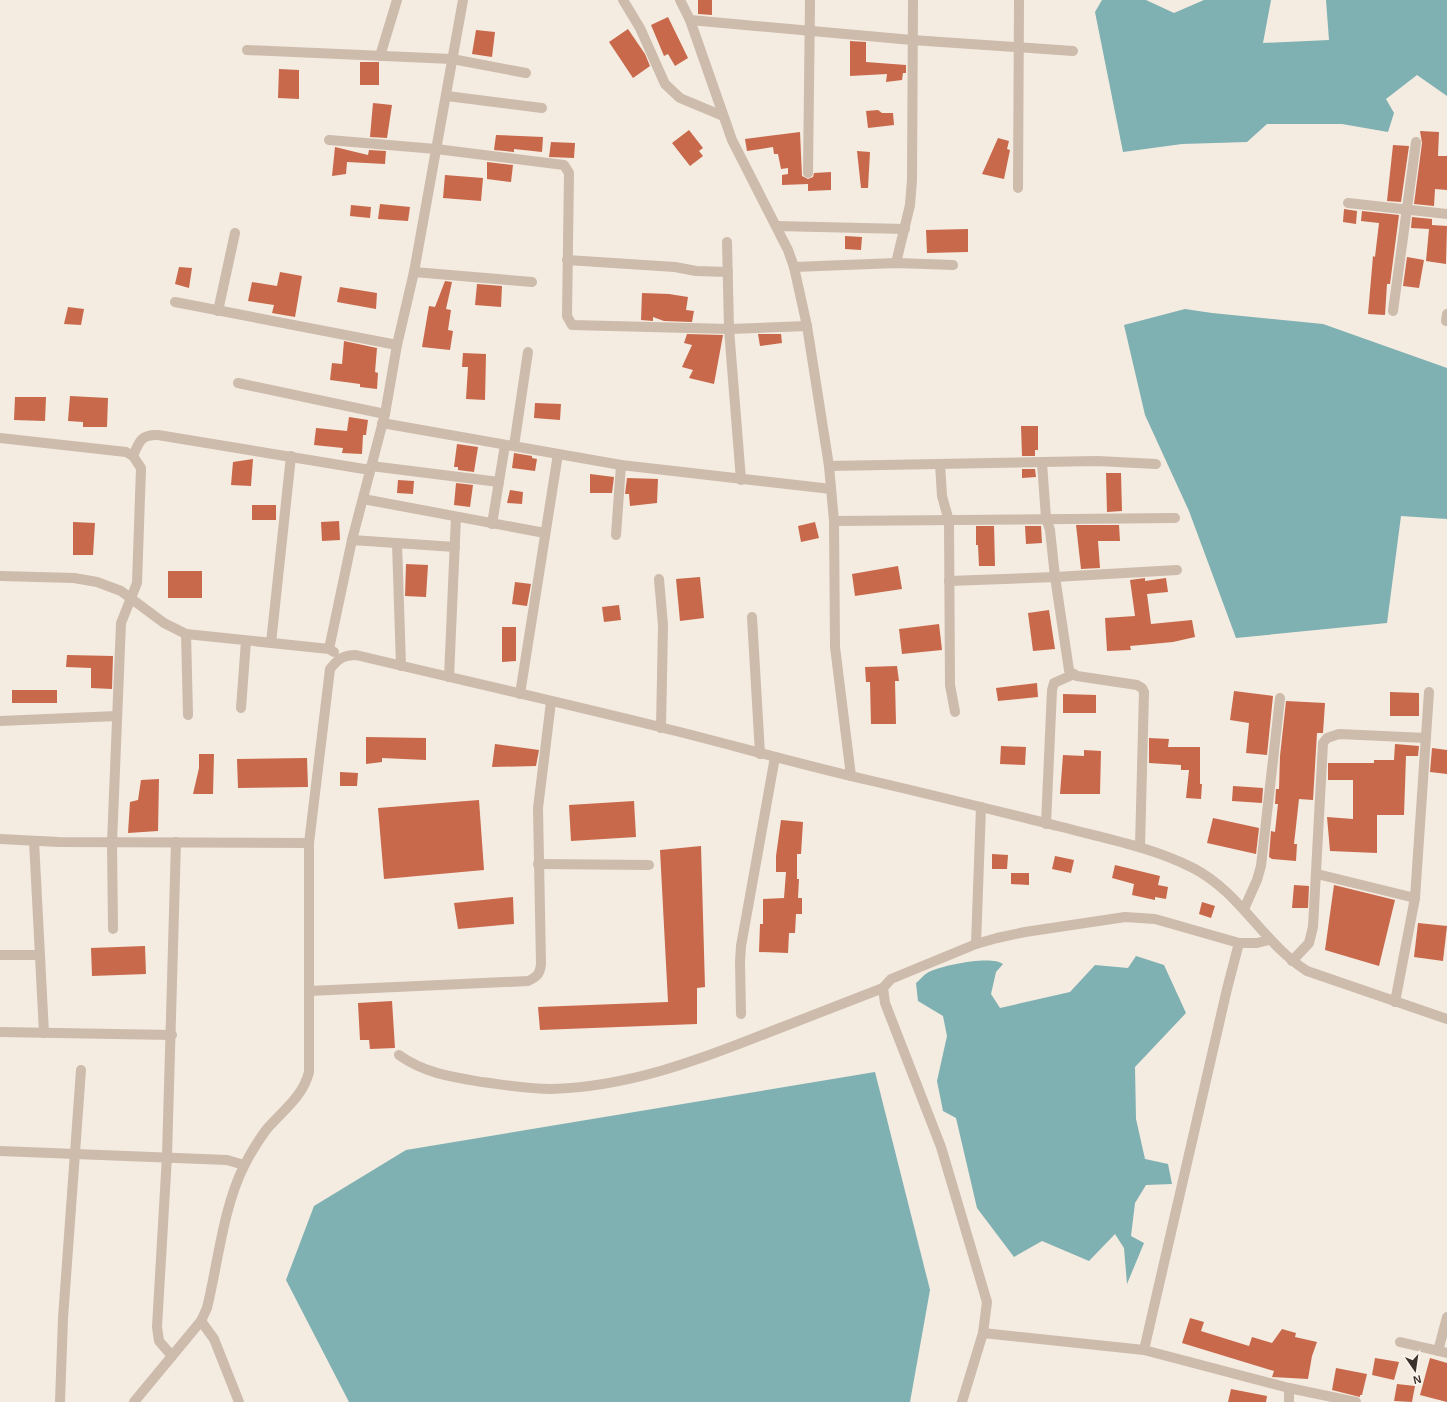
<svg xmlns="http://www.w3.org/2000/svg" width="1447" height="1402" viewBox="0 0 1447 1402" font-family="Helvetica,sans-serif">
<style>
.water{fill:#7fb0b2}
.building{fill:#c8694b}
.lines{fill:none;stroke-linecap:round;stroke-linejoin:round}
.minor{stroke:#cdbbac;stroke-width:10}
</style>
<rect width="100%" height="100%" fill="#f4ebe1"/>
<g class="water">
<path d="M1102 0H1146L1174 13 1204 0H1271L1263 43 1329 40 1326 0H1447V96L1417 75 1386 99 1394 113 1388 132 1342 124H1267L1247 142 1182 144 1123 152 1095 12Z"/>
<path d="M1185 309 1212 313 1323 324 1447 368V519L1401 516 1387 623 1236 638 1189 511 1145 415 1124 325Z"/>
<path d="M1136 956 1164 965 1186 1013 1135 1067 1136 1119 1145 1159 1168 1164 1172 1184 1146 1185 1135 1203 1131 1236 1144 1243 1127 1284 1124 1248 1115 1234 1089 1261 1042 1241 1014 1257 977 1208 956 1118 943 1111 937 1081 947 1036 943 1016 918 1001 916 983C921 979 925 973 931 971 944 965 992 955 1003 964L996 972 991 994 1000 1008 1070 992 1095 965 1128 968Z"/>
<path d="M875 1072 930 1290 910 1402H349L286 1280 314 1206 406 1150Z"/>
</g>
<g class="building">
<path d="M698 0H712V15L698 14Z"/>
<path d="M668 17 688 58 675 66 668 54 664 56 651 25Z"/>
<path d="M628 29 645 54 650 66 633 78 609 42Z"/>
<path d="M476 30 495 32 492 57 472 54Z"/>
<path d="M850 41 866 42V62L906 65V73H903L902 80 886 82 887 74 850 76Z"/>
<rect x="360" y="62" width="19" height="23"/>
<path d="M279 69 299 70V99L278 98Z"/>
<path d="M373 103 392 105 387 138 370 137Z"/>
<path d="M878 110 882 113H893L894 125 868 128 866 111Z"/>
<path d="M689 130 703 148 699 151 703 156 690 166 672 143Z"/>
<path d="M1420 131 1439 132 1438 156H1447V190L1435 189 1434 206 1414 204 1422 143Z"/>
<path d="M800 132 802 176 808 179 813 177 814 173 831 172V190L808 191V184L782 185V175L788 174V168L781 169 778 154H774L773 147 747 151 745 139Z"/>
<path d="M496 135 543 137 542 152 514 149V152L494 150Z"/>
<path d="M998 138 1009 141 1007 149 1010 150 1004 179 982 174Z"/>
<path d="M551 142 575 143 574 158 549 157Z"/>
<path d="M1393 145 1409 146 1401 202 1387 201Z"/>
<path d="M335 147 368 155 369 150 386 151 385 164 347 162 346 174 332 176Z"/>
<path d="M857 151 870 152 868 188H861Z"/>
<path d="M487 162 513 165 511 182 487 179Z"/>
<path d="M445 175 483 178 481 201 443 198Z"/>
<path d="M380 204 410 207 408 221 378 219Z"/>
<path d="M351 205 371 207 370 218 350 216Z"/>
<path d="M1344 209 1357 211 1356 224 1343 222Z"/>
<path d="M1362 211 1399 215 1390 284H1387L1385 315 1368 314 1373 256 1375 257 1379 223 1361 221Z"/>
<path d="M1412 217 1432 219V225L1447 226 1446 264 1426 261 1429 229 1411 228Z"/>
<path d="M968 229V252L927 253 926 230Z"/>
<path d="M845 236 862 237 861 250 845 249Z"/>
<path d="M1407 257 1424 260 1419 288 1403 286Z"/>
<path d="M179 267 192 268 189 288 175 284Z"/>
<path d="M280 272 302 276 295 317 272 313 274 305 248 301 252 282 277 286Z"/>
<path d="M445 281 452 282 446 309 451 310 448 330 453 331 450 350 422 347 429 306 435 307Z"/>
<path d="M477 284 502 286 501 307 475 305Z"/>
<path d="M340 287 377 293 376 309 337 302Z"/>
<path d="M642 293 669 294 688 297 686 310 694 311 692 322 664 321 653 317V321L641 320Z"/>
<path d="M68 307 84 309 81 325 64 324Z"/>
<path d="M687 334 723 335 714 384 689 378 693 370 682 367 692 345 684 343Z"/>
<path d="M758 334H781L782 343 760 346Z"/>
<path d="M344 341 377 348 375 372 378 373 377 389 360 387V384L330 380 332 363 342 364Z"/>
<path d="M463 353 486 354 485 400 466 399 468 367H462Z"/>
<path d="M70 396 108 398 107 427H83V422L68 421Z"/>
<path d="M15 397H46L45 421 14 420Z"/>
<path d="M535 403 561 404 560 420 534 418Z"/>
<path d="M349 417 368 420 366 435H363L362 454 342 453 343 448 314 445 316 428 347 431Z"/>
<path d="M1021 426H1038V450H1035V456H1022Z"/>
<path d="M457 444 478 447 474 472 458 470V467H454Z"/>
<path d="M514 453 532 456V458L537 459 535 471 512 468Z"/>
<path d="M253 459 251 486 231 485 233 462Z"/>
<path d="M1022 469H1035L1036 477 1022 478Z"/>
<path d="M1106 473H1121L1122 511 1107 512Z"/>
<path d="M590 474 614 477 612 493H590Z"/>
<path d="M627 478 658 479 657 503 630 506 629 494H625Z"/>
<path d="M398 480 414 481 413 494 397 493Z"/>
<path d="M456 483 473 485 470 507 454 505Z"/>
<path d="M510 490 523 492 522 504 507 503Z"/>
<rect x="252" y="505" width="24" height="15"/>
<path d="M339 521 340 540 322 541 321 522Z"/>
<path d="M73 522 95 523 93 555H73Z"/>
<path d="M815 522 819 538 801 542 798 526Z"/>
<path d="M1076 525H1119L1120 541H1098L1100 568 1081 569Z"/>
<path d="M976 526H994L995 566H979L978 545H976Z"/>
<path d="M1025 526H1041L1042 543 1026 544Z"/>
<path d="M406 564 428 565 426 597 405 596Z"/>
<path d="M898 566 902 589 855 596 852 574Z"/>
<rect x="168" y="571" width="34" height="27"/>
<path d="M700 577 704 618 680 621 676 579Z"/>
<path d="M1145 578V581L1166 578 1168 592 1147 594 1151 624 1192 620 1195 637 1173 642 1130 646 1131 650 1107 651 1105 618 1135 616 1130 580Z"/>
<path d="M515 582 531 584 527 606 512 604Z"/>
<path d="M619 605 621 620 604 622 602 607Z"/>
<path d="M1049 610 1055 649 1033 651 1028 613Z"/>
<path d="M939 624 942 650 902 654 899 629Z"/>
<path d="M502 627H516V661L502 662Z"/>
<path d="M67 655 113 656 112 689 91 688V668L66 667Z"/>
<path d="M897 666 899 681H895L896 724H871L870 682H866L865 667Z"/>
<path d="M1037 683 1038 697 998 701 996 688Z"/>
<rect x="12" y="690" width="45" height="13"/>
<path d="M1234 691 1273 696 1267 755 1246 753 1249 723 1230 720Z"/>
<path d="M1390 692 1419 693V716H1390Z"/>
<path d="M1063 694 1096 695V713H1063Z"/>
<path d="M1286 701 1325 703 1323 733H1317L1313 800 1299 799 1294 844H1297L1296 861 1272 859 1269 857 1271 831 1275 832 1278 804H1275L1276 789H1279L1280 756Z"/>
<path d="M366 737 426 738V760L382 758V762L366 764Z"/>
<path d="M1149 738 1169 739 1168 747H1200V784H1202L1201 799 1186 798 1189 770H1181V765L1149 763Z"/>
<path d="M495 744 539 750 536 766 492 767Z"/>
<path d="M1395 744 1419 746 1418 756H1406L1404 815H1377V853L1330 851 1327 817 1353 819V780H1328V763H1374V760H1394Z"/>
<path d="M1001 746 1026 747 1025 765 1000 764Z"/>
<path d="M1432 748 1447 750V774L1430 772Z"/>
<path d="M1084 750 1101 751 1100 794H1060L1063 755 1084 756Z"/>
<path d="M199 754H214L213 794H193L199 768Z"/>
<path d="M307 758 308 787 238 788 237 759Z"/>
<path d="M340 772 358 773 357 786H340Z"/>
<path d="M159 779 158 831 128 833 130 802 138 800 141 780Z"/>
<path d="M1233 786 1263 788 1262 803 1232 801Z"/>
<path d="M479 800 484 870 384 879 378 808Z"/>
<path d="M634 801 636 837 571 841 569 805Z"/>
<path d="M1213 818 1259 828 1256 854 1207 843Z"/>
<path d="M781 820 803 822 801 854H797V879H799L798 898H802V914H796L795 933H789L788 953 759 952 760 924H763V899L784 898 786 872H776V856Z"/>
<path d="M701 846 705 987 697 988V1024L540 1030 538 1007 668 1002 660 850Z"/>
<path d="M992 854 1008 855 1007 869H992Z"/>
<path d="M1055 856 1074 860 1071 873 1052 869Z"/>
<path d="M1115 865 1160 876 1158 885 1168 887 1166 899 1155 897V900L1132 895 1134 884 1112 878Z"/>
<path d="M1011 873H1029V885L1011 884Z"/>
<path d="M1294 885 1309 886 1308 908H1292Z"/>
<path d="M1334 885 1395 900 1379 966 1325 950Z"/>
<path d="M513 897 514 924 458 929 454 903Z"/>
<path d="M1202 902 1215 906 1211 918 1199 914Z"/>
<path d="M1418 923 1447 926 1443 961 1414 957Z"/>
<path d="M145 946 146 974 92 976 91 948Z"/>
<path d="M392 1001 395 1048 370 1049 369 1040H360L358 1003Z"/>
<path d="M1190 1318 1204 1322 1201 1331 1249 1346 1252 1337 1272 1343 1282 1329 1296 1333 1295 1337 1317 1342 1312 1356 1308 1379 1272 1377 1274 1371 1182 1343Z"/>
<path d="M1375 1358 1399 1362 1394 1380 1372 1375Z"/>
<path d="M1430 1358 1447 1363V1402L1420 1395Z"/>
<path d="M1336 1368 1367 1374 1362 1395H1360V1397L1332 1390Z"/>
<path d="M1397 1384 1415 1386 1412 1402 1394 1401Z"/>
<path d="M1231 1389 1267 1396 1266 1402H1228Z"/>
</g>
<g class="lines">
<g class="minor">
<path d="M623 0 640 28 665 84 680 98 723 116"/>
<path d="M680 0 690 20 732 140 788 250 794 267 807 326 829 466 834 521 835 647 851 776"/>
<path d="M690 20 912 40 1073 51"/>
<path d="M247 50 452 59 526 73"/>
<path d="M380 56 397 0"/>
<path d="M447 96 542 108"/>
<path d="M329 140 436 149 564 165 569 173 567 316 572 325 729 329 807 326"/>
<path d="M808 173 810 0"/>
<path d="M1018 188 1019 0"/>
<path d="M1348 203 1447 214"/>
<path d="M776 226 905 229"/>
<path d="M727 242 729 329 741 480"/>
<path d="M567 260 675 267 696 271 728 272"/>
<path d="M896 263 910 205 912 180 913 0"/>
<path d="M794 267 896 263 953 265"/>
<path d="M414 272 532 282"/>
<path d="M175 302 397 345"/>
<path d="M218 311 235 233"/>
<path d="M1393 311 1416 142"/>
<path d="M1446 321 1447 314"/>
<path d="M238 383 385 414"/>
<path d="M382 423 621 465 831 489"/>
<path d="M0 438 126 452 133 456 141 468 137 583 121 623 112 843 113 929"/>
<path d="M514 446 528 352"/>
<path d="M133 456C139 442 141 434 158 435L370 470"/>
<path d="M1042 463 1046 518 1050 530 1055 577 1069 670 1072 674 1077 676 1137 685 1142 688 1144 692 1140 847"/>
<path d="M940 464 942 496 949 521 950 685 955 712"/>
<path d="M371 466 499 482"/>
<path d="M829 466 1097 461 1156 464"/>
<path d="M363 499 545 533"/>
<path d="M834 521 1175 518"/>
<path d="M492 524 505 445"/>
<path d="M616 535 621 465"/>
<path d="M352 540 455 547"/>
<path d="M397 543 401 666"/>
<path d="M0 576 74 578 97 582 121 591 164 623 186 634 329 649 334 652"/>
<path d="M659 579 663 625 661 728"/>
<path d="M949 581 1055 577 1177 570"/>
<path d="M752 617 760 754"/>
<path d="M186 634 188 715"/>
<path d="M271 643 291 456"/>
<path d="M329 649 352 540 385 414 397 345 414 272 463 0"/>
<path d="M449 677 456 517"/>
<path d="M520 694 558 454"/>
<path d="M241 708 246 641"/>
<path d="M0 721 117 716"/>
<path d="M1046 824 1052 690 1054 683 1074 674"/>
<path d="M0 839 59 842 309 843"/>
<path d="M34 841 44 1033"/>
<path d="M538 864 649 865"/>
<path d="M1317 874 1415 898 1429 692"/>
<path d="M1244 909 1257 880 1261 866 1280 698"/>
<path d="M976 944 981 807"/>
<path d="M0 955H40"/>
<path d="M1292 961 1309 943 1313 927 1323 743 1327 738 1339 734 1426 738"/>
<path d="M309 991 528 981C537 977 540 974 541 964L538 808 551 702"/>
<path d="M1395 1002 1415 898"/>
<path d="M741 1014 740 962 741 946 775 757"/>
<path d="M0 1032 172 1035"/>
<path d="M399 1055C424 1073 452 1077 482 1082 505 1085 528 1089 551 1089 627 1087 697 1061 767 1033 805 1018 844 1003 883 988"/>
<path d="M0 1151 227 1160 244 1165"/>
<path d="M201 1321 214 1339 239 1402"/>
<path d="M983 1333 1144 1350 1289 1388 1356 1402"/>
<path d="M1400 1342 1447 1353"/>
<path d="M1144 1350 1227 989 1239 943"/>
<path d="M1438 1351 1447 1317"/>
<path d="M172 1356 159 1341 157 1327 167 1156 176 842"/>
<path d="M60 1402 63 1318 81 1070"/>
<path d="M134 1402 201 1321 207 1308C218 1263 223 1208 244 1166 250 1154 258 1141 266 1130 282 1111 303 1097 309 1072V843L330 669C338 659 343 655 356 655 457 679 559 702 660 727 729 744 798 764 868 780 933 795 997 811 1062 827 1106 839 1152 847 1193 868 1240 892 1263 943 1307 971L1447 1019"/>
<path d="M962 1402 983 1333 987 1302 941 1147 885 1003 883 988 891 979 976 944 997 938 1025 932 1125 917 1155 919 1239 943H1257L1269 940"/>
<path d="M1289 1402V1388"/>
</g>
</g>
<g transform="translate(1415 1370) rotate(167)" stroke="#fbf5ee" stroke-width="3" paint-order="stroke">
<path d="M0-3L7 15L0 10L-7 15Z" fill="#3b302b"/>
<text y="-6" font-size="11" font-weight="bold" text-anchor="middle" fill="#3b302b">N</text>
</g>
</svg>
